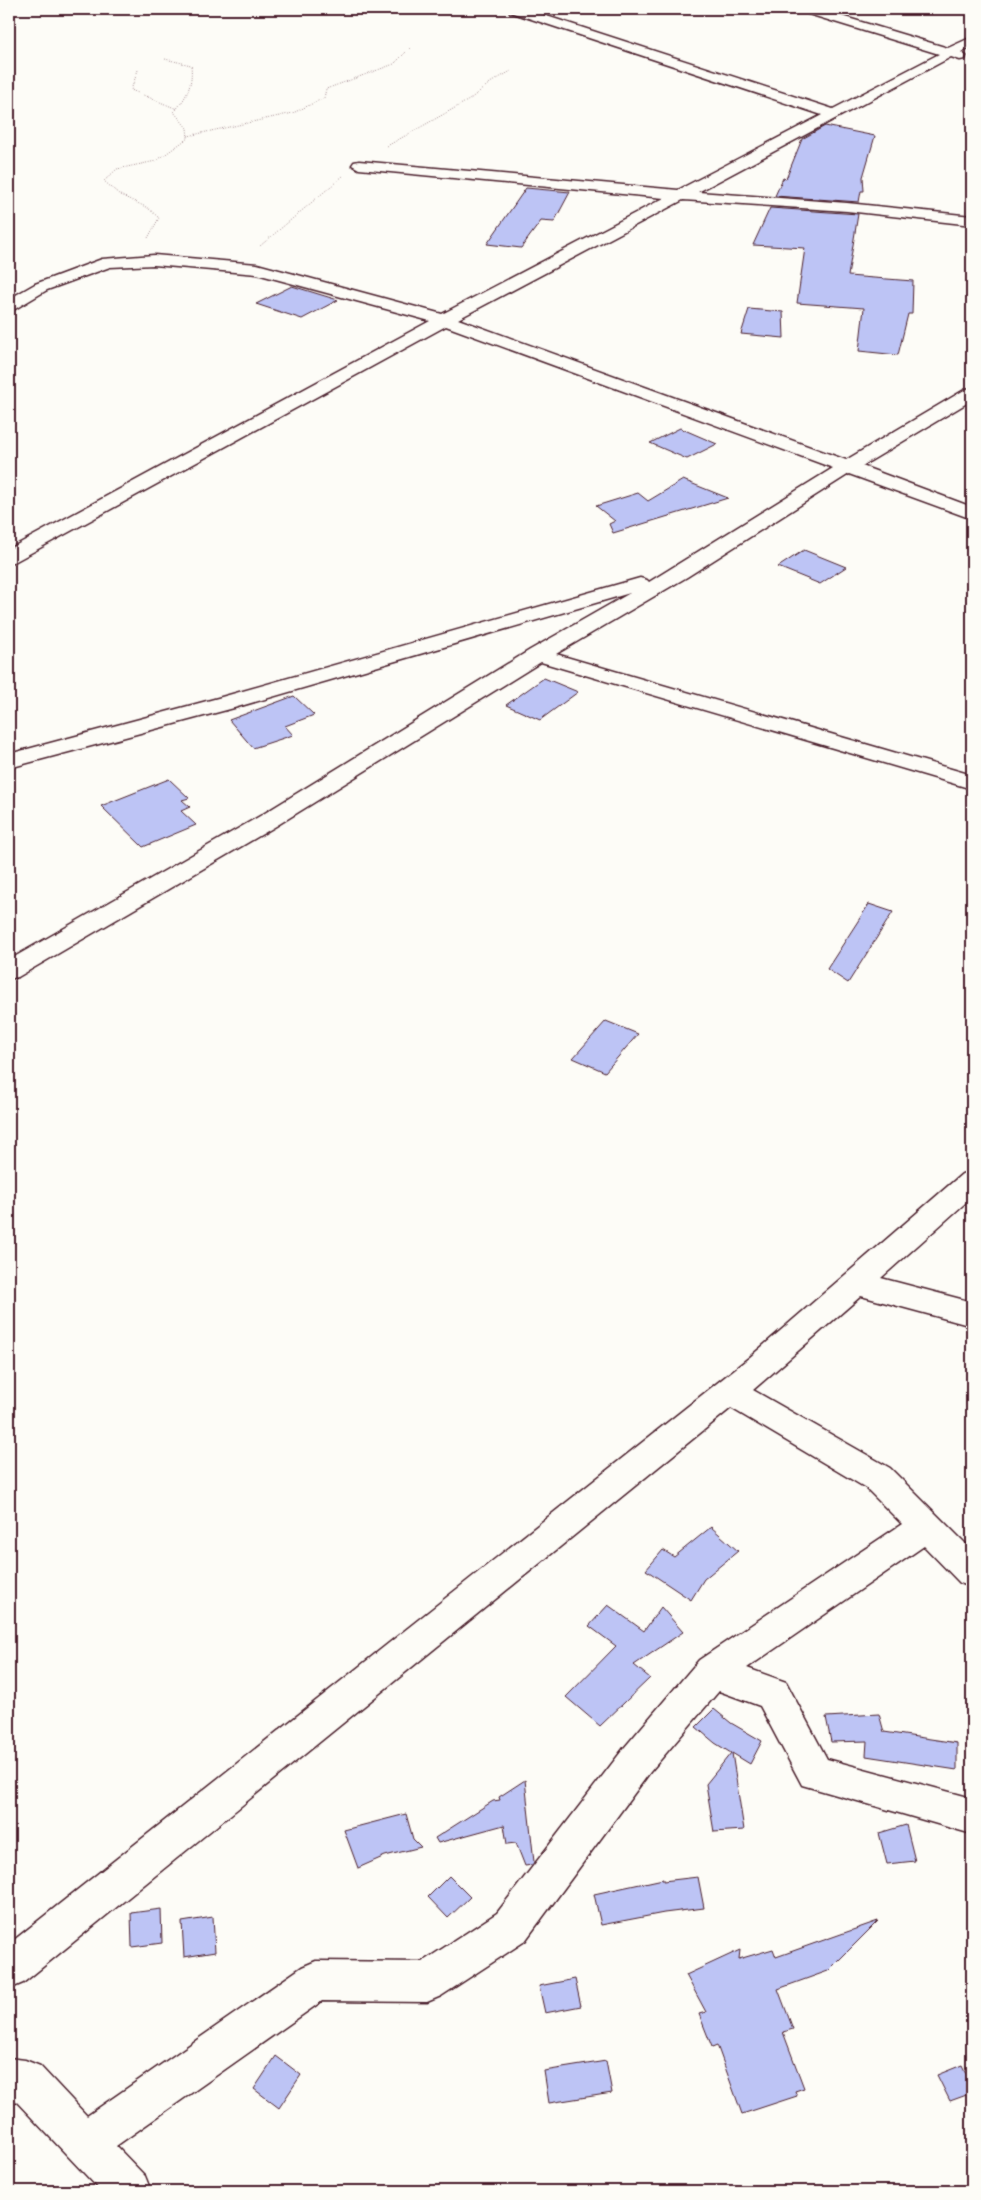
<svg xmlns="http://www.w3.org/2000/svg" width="981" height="2200" viewBox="0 0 981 2200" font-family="Dekko,sans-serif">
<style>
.building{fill:#bdc4f5;stroke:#4a1f2b}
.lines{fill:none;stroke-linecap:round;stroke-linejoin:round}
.minor-casing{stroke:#4a1f2b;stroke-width:3}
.path{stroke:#4a1f2b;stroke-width:1;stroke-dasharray:0.5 2;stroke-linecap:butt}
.minor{fill:#fdfcf7;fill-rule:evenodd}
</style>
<rect width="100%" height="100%" fill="#fdfcf7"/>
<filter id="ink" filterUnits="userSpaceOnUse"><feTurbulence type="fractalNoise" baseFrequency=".02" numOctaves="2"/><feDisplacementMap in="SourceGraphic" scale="10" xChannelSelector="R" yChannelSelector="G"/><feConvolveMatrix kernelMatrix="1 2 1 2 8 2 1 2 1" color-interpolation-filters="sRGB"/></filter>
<g filter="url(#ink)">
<g class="building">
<path d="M825 126 875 136 863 177 864 191H861L859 202 775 196 783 178 786 179 802 139Z"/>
<path d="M526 188 570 192 554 222 541 221 521 248 487 244Z"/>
<path d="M770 208 858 214 848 276 913 281 912 314H908L898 355 859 351 864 308 797 303 805 248 753 245Z"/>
<path d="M292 286 338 300 302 319 256 304Z"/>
<path d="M749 309 783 312 784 338 741 334Z"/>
<path d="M680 428 717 444 687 459 650 443Z"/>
<path d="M683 480 728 498 613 533 609 524 615 521 596 506 638 493 648 501Z"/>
<path d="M804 550 846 567 820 584 778 567Z"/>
<path d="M544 678 578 692 540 720 506 705Z"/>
<path d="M294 696 314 715 285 726 293 735 253 748 229 720Z"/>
<path d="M169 779 189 798 182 800 190 807 181 811 196 825 143 847 101 806Z"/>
<path d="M869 904 893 912 848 983 827 969Z"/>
<path d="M606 1021 638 1034 605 1072 573 1058Z"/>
<path d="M711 1527 738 1551 704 1579 691 1600 646 1570 663 1550 674 1557Z"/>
<path d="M608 1605 644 1631 661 1607 683 1632 634 1665 650 1678 600 1726 566 1697 616 1646 589 1626Z"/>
<path d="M714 1709 731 1723 762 1741 750 1764 732 1753 744 1830 714 1832 706 1784 731 1753 715 1743 696 1727Z"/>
<path d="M879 1714 884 1732 957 1743V1770L866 1756 867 1741 831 1742 826 1717Z"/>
<path d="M525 1780 534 1862 532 1865 525 1866 516 1843 507 1844 504 1825 438 1843 435 1838 493 1801 500 1800 499 1797Z"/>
<path d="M406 1814 413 1839 421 1847 385 1856 358 1868 344 1830Z"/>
<path d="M906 1825 915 1861 887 1864 879 1833Z"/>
<path d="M449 1876 470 1897 448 1918 428 1897Z"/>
<path d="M698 1877 704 1908 664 1913 601 1925 594 1894 663 1879V1881Z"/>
<path d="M161 1909 162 1943 132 1947 131 1913Z"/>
<path d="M213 1917 215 1952 184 1957 182 1922Z"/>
<path d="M878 1921 828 1971 778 1989 793 2029 783 2032 804 2088 795 2091 797 2096 742 2114 717 2045 712 2047 699 2014 706 2012 686 1975 740 1950 739 1959 773 1949 776 1957Z"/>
<path d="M575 1979 581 2006 545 2013 539 1986Z"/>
<path d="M276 2056 301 2075 279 2108 254 2089Z"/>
<path d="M606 2061 612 2093 549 2103 544 2071Z"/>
<path d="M962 2065 972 2086V2093L950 2101 937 2075Z"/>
</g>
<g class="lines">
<g class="minor-casing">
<g id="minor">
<path d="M508 9H525L833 109 939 54 802 12 800 9H818L948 48 972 37V46L961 52 966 56 965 59 960 60 951 57 698 192 847 203 972 216V225L847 211 683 200 458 319 846 460 966 389 972 388V400L862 466 972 507V519L849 474 687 577 556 654 972 775V789L541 662 276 826 18 977 9 979V960L260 816 530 650 630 593 234 708 9 768V754L218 698 633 580 640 578 647 580 649 582 833 468 446 326 16 561 9 563V549L430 321 257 274 154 265 110 267 47 290 15 309 9 311V299L35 284 102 259 154 255 257 264 442 314 664 198 359 169 352 165 354 162 359 161 678 190 822 115 510 12Z"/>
<path d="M972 1171V1197L881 1278 972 1302V1326L861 1296 753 1390 890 1468 972 1550V1587L960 1583 924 1546 747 1668 786 1682 827 1759 972 1798V1834L802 1785 760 1706 719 1691 650 1772 525 1941 441 1996 427 2002 322 2001 116 2146 145 2176 151 2191H101L15 2100H9V2058L25 2060 40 2066 87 2116 302 1967 316 1961 422 1962 497 1913 624 1748 699 1660 902 1524 866 1488 731 1408 23 1983 9 1989V1944L750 1357 962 1174Z"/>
</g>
</g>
<g class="path">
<path d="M138 70 131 90 177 109"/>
<path d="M188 136 293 113 324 98 326 89 394 64 410 48"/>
<path d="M387 146 469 100 490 83 511 71"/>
<path d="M148 238 159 218 148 208 120 195 104 181 117 169 156 161 188 138 187 128 174 112C187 97 193 85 191 65L165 59"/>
<path d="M260 246 343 176"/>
</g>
<use href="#minor" class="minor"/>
</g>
</g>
<rect width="981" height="2200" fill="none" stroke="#fdfcf7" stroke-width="30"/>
<rect x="15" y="15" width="951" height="2170" fill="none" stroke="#4a1f2b" stroke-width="2" filter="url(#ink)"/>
</svg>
